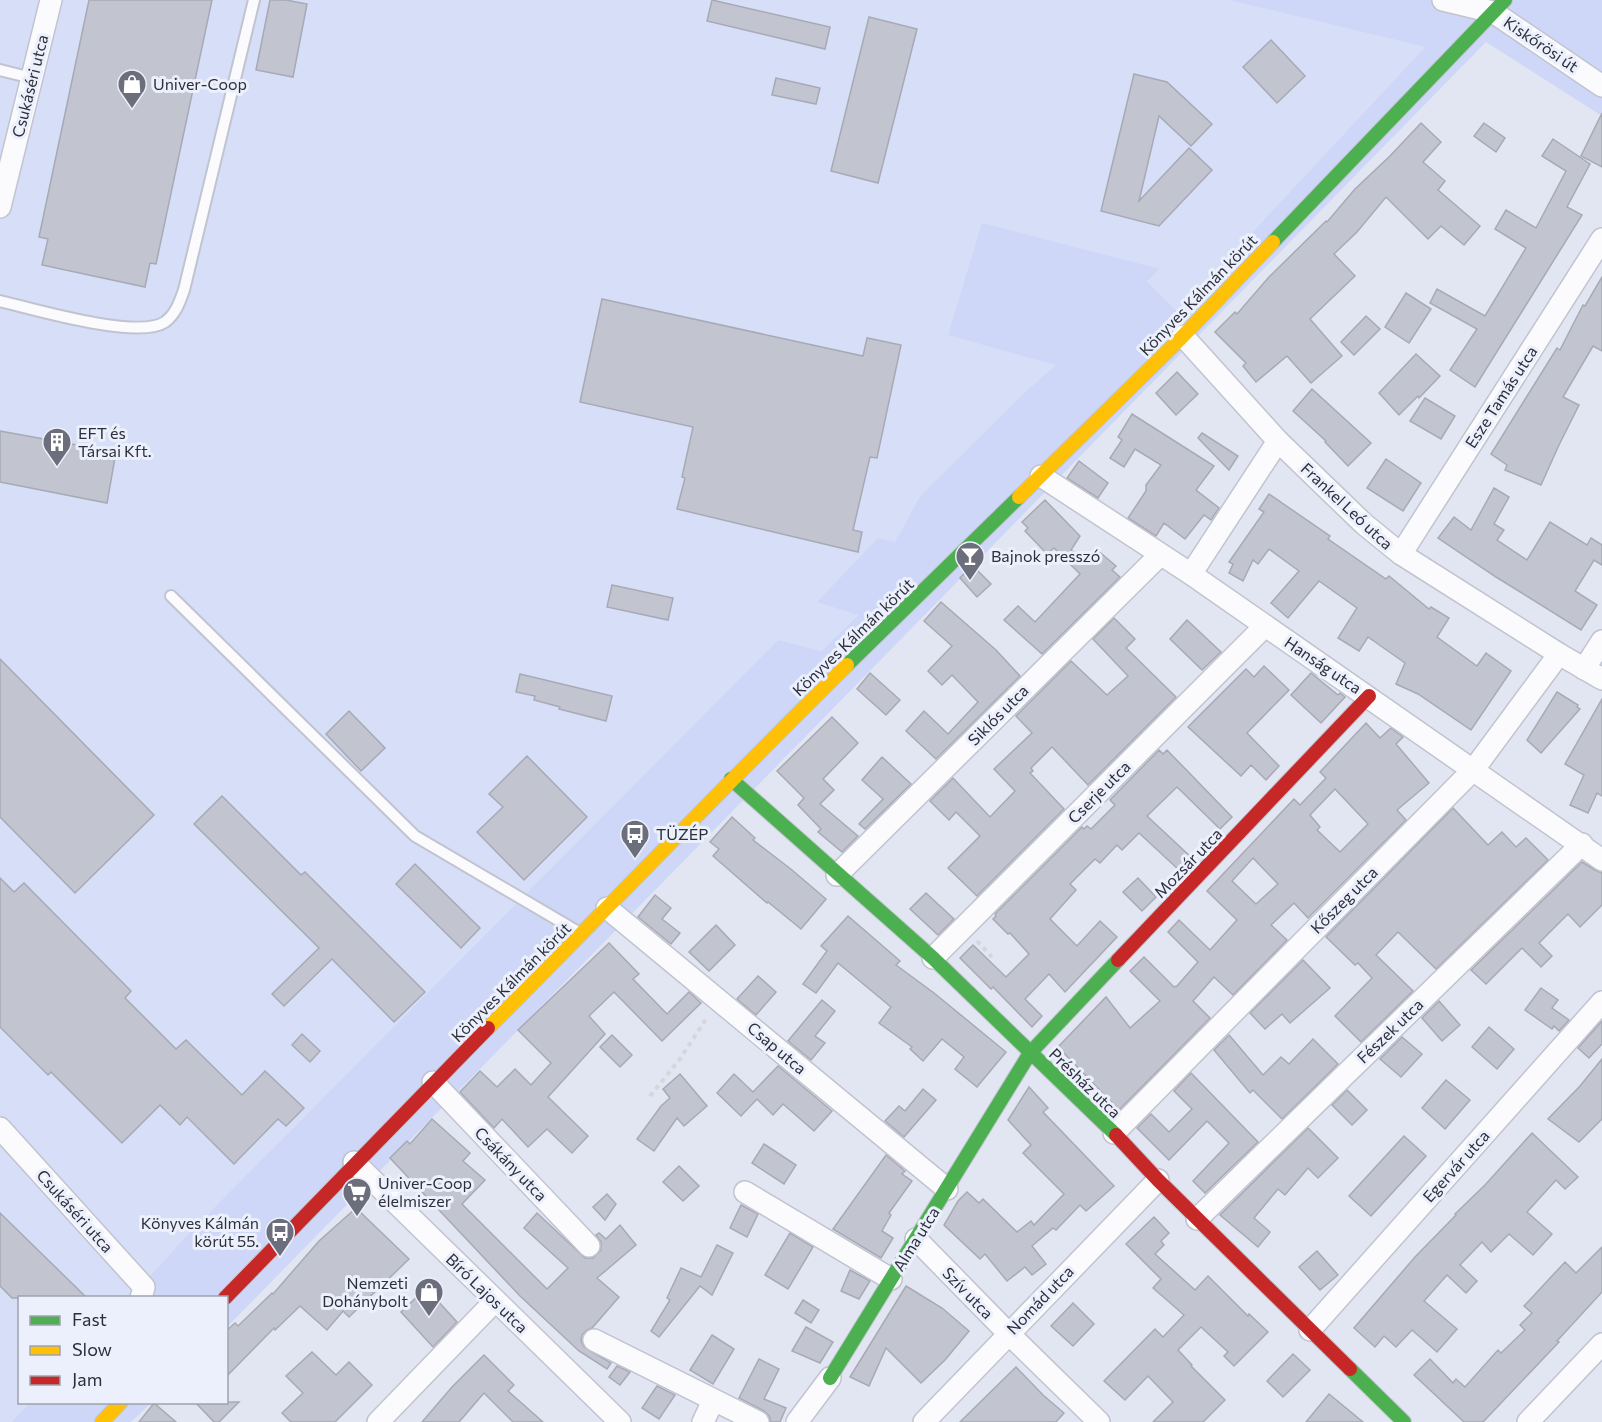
<svg xmlns="http://www.w3.org/2000/svg" width="1602" height="1422" viewBox="0 0 1602 1422" font-family="Commissioner,sans-serif">
<style>
.built{fill:#d6def8}
.green{fill:#ced7f7}
.building{fill:#c2c5d0;stroke:#a7aab5;stroke-width:1.5;fill-rule:evenodd}
.lines{fill:none;stroke-linecap:round;stroke-linejoin:round}
.lane-casing{stroke:#c1c4d0;stroke-width:14}
.street-casing{stroke:#c1c4d0;stroke-width:24}
.fast-casing{stroke:#c1c4d0;stroke-width:16}
.slow-casing{stroke:#c1c4d0;stroke-width:16}
.jam-casing{stroke:#c1c4d0;stroke-width:16}
.path{stroke:#d4d6da;stroke-width:4;stroke-dasharray:4.5 4.5;stroke-linecap:butt}
.lane{stroke:#fbfbfd;stroke-width:10}
.street{stroke:#fbfbfd;stroke-width:21}
.fast{stroke:#4caf50;stroke-width:14}
.slow{stroke:#ffc107;stroke-width:14}
.jam{stroke:#c62828;stroke-width:14}
.labels{text-anchor:middle;stroke-width:6;stroke-linejoin:round;paint-order:stroke}
.street-label{font-size:16px;fill:#2c2f3a;stroke:#ecf0fc}
.poi-label{font-size:16px;fill:#2c2f3a;stroke:#ecf0fc;text-anchor:start}
</style>
<rect width="100%" height="100%" fill="#e2e6f3"/>
<path class="built" d="M0 0H1229L1425 47 1178 312 1147 280 1160 270 982 223 1056 365 1024 393 920 496 895 542 818 602 858 614 821 651 778 640 193 1229 129 1297 20 1298V1402L30 1403 11 1422H0Z"/>
<g class="green">
<path d="M1229 0H1602V116L1486 42 227 1327 226 1298H129L193 1229 778 640 821 651 858 615 817 602 878 538 895 542 920 496 1024 393 1056 365 948 335 982 223 1160 269 1147 281 1178 312 1425 47Z"/>
<path d="M30 1403H151L131 1422H11Z"/>
</g>
<g class="building">
<path d="M89 0H212L156 264 150 263 145 287 42 265 48 239 39 237Z"/>
<path d="M270 0H286L307 4 293 77 256 70Z"/>
<path d="M712 0 830 27 825 49 707 21Z"/>
<path d="M869 17 917 29 878 183 831 171Z"/>
<path d="M1271 40 1305 76 1277 103 1243 67Z"/>
<path d="M1134 74 1167 82 1212 124 1191 146 1159 116 1139 201 1189 148 1212 170 1159 226 1101 211Z"/>
<path d="M776 78 820 88 816 104 772 95Z"/>
<path d="M1602 113V167L1581 156Z"/>
<path d="M1421 123 1441 142 1423 162 1445 181 1438 190 1480 226 1464 245 1441 226 1428 239 1386 197 1357 232 1334 254 1355 276 1310 319 1342 356 1311 383 1287 356 1256 382 1243 366 1246 363 1215 332 1235 312 1237 314 1269 277 1326 221 1327 222 1355 189 1390 156Z"/>
<path d="M1484 123 1505 138 1496 152 1474 136Z"/>
<path d="M1553 139 1590 164 1567 207 1582 215 1475 387 1450 370 1477 329 1430 303 1437 289 1485 316 1526 248 1495 229 1506 210 1536 228 1566 171 1542 156Z"/>
<path d="M1602 277V351L1593 346 1563 397 1579 405 1559 445 1541 485 1505 470 1507 465 1491 454 1557 348 1560 350 1583 305 1585 306Z"/>
<path d="M1406 293 1431 309 1409 343 1385 327Z"/>
<path d="M602 299 863 356 867 338 901 345 877 458 870 457 853 530 862 532 858 552 677 509 685 478 682 477 693 427 580 402Z"/>
<path d="M1366 316 1380 329 1354 355 1341 342Z"/>
<path d="M1416 354 1440 376 1419 398 1418 396 1399 415 1379 393Z"/>
<path d="M1177 372 1198 394 1176 415 1156 393Z"/>
<path d="M1312 389 1371 443 1348 466 1325 442 1326 441 1293 411Z"/>
<path d="M1425 398 1455 416 1441 439 1410 421Z"/>
<path d="M1132 414 1214 466 1196 490 1219 508 1211 520 1204 515 1185 539 1164 523 1156 536 1128 518 1146 491V485L1161 465 1135 449 1124 467 1110 458 1122 440 1118 437Z"/>
<path d="M0 431 116 452 107 503 0 482Z"/>
<path d="M1202 433 1238 456 1229 470 1198 438Z"/>
<path d="M1386 459 1421 483 1403 511 1367 488Z"/>
<path d="M1079 461 1108 483 1098 498 1067 478Z"/>
<path d="M1494 488 1509 497 1494 524 1504 530 1497 540 1527 560 1550 522 1587 545 1591 538 1602 545V565L1594 560 1575 591 1597 605 1581 630 1496 577 1438 538 1454 517 1471 530Z"/>
<path d="M1269 494 1330 536 1328 539 1386 579 1389 576 1429 609 1431 607 1449 618 1437 637 1477 666 1486 653 1511 671 1471 730 1418 694 1396 684 1405 663 1368 637 1359 651 1338 638 1357 608 1319 581 1288 618 1271 603 1299 571 1269 549 1258 564 1253 560 1243 581 1229 573 1233 564 1229 562 1264 512 1259 509Z"/>
<path d="M1045 500 1080 536 1071 550 1087 561 1096 549 1116 566 1112 570 1120 577 1042 654 1004 620 1018 606 1035 622 1080 574 1054 548 1047 554 1025 531 1028 528 1022 522Z"/>
<path d="M972 565 991 584 977 597 960 578Z"/>
<path d="M612 585 673 598 668 620 607 607Z"/>
<path d="M941 602 996 650 1020 676 936 759 906 731 924 711 948 734 978 702 952 675 942 685 928 671 952 646 924 621Z"/>
<path d="M1114 618 1135 639 1126 648 1176 697 1088 785 1052 747 1031 768 1033 771 1030 773 1064 809 977 896 948 868 980 836 956 812 949 820 930 801 953 778 990 817 1015 791 994 769 1032 733 1016 716 1071 661 1107 695 1128 676 1093 639Z"/>
<path d="M1187 620 1221 652 1202 670 1170 639Z"/>
<path d="M0 659 154 815 75 893 0 817Z"/>
<path d="M1264 666 1289 690 1247 733 1279 766 1266 780 1251 765 1241 776 1188 727 1246 669 1254 677Z"/>
<path d="M870 673 900 700 886 715 857 689Z"/>
<path d="M1311 673 1338 695 1340 693 1345 697 1321 723 1291 695Z"/>
<path d="M520 674 612 696 606 721 559 709 560 707 534 700 535 696 516 692Z"/>
<path d="M1557 692 1578 705 1577 707 1580 709 1541 753 1527 740Z"/>
<path d="M1602 699V796L1597 793 1588 813 1570 805 1584 775 1565 764Z"/>
<path d="M349 711 385 748 361 771 326 734Z"/>
<path d="M832 717 858 743 823 779 834 790 820 804 858 836 842 852 818 832 821 829 798 805 804 798 777 771Z"/>
<path d="M1366 723 1380 738 1391 728 1403 737 1396 744 1429 783 1397 810 1406 820 1308 918 1294 903 1271 925 1287 940 1233 995 1214 977 1193 1001 1210 1018 1119 1110 1058 1047 1106 997 1130 1028 1160 1001 1130 971 1144 957 1174 987 1177 986 1198 962 1168 932 1179 920 1210 950 1237 920 1207 891 1294 799 1300 805 1326 778 1320 772ZM1335 789 1368 824 1340 852 1317 830 1320 827 1310 815ZM1253 858 1278 884 1256 904 1232 881Z"/>
<path d="M1159 750 1163 754 1167 750 1232 817 1220 829 1177 787 1147 816 1192 858 1180 871 1139 833 1122 850 1117 845 1100 863 1095 859 1070 884 1076 890 1050 919 1077 946 1100 921 1117 937 1065 992 1049 974 1025 999 1042 1016 1032 1027 993 987 991 989 960 958 973 945 1006 977 1029 954 1010 933 1008 934 993 919 996 916 995 914 1082 827 1084 829 1087 826 1091 829 1115 805 1110 800Z"/>
<path d="M527 756 587 817 524 880 477 832 503 807 489 794Z"/>
<path d="M882 757 911 784 865 829 859 824 883 799 862 780Z"/>
<path d="M222 796 301 875 305 872 425 992 394 1022 332 959 284 1006 272 994 319 948 194 824Z"/>
<path d="M1453 808 1488 845 1502 832 1516 847 1526 838 1548 860 1436 969 1398 932 1376 955 1413 991 1361 1042 1335 1016 1372 978 1358 963 1355 965 1326 937Z"/>
<path d="M732 817 755 838 753 840 792 870 826 899 801 929 768 902 767 903 713 856 719 849 710 842Z"/>
<path d="M1582 862 1595 870 1602 873V905L1580 927 1568 914 1539 943 1552 956 1541 967 1522 948 1486 984 1471 970Z"/>
<path d="M415 864 480 928 461 948 396 884Z"/>
<path d="M0 878 14 892 24 883 131 991 125 998 176 1049 186 1040 242 1095 265 1071 304 1108 286 1126 278 1119 234 1164 187 1117 180 1125 160 1105 122 1143 51 1072 48 1075 0 1027Z"/>
<path d="M1138 878 1156 897 1142 911 1123 892Z"/>
<path d="M926 893 954 919 938 935 910 909Z"/>
<path d="M655 895 671 908 662 919 680 933 671 944 638 917Z"/>
<path d="M848 916 900 961 896 965 934 993 1006 1052 977 1087 955 1069 964 1057 942 1039 923 1061 910 1049 912 1047 879 1023 891 1007 838 963 816 993 803 984 827 951 821 946Z"/>
<path d="M716 925 735 945 709 971 689 952Z"/>
<path d="M609 943 639 974 633 979 667 1014 689 992 701 1003 662 1041 614 992 589 1016 605 1034 548 1097 588 1136 572 1153 547 1129 528 1147 502 1119 494 1128 460 1092 480 1071 497 1087 515 1069 531 1085 551 1063 518 1030Z"/>
<path d="M1303 960 1330 988 1290 1023 1282 1014 1265 1029 1250 1013Z"/>
<path d="M758 976 776 992 756 1015 737 999Z"/>
<path d="M1541 988 1558 1000 1552 1008 1569 1020 1559 1031 1554 1026 1552 1029 1525 1010Z"/>
<path d="M822 1000 835 1011 815 1036 825 1043 811 1060 788 1041Z"/>
<path d="M1439 1001 1460 1025 1442 1041 1422 1018Z"/>
<path d="M1602 1021V1044L1589 1058 1578 1048Z"/>
<path d="M1489 1027 1514 1049 1497 1069 1472 1047Z"/>
<path d="M302 1034 320 1051 310 1062 292 1045Z"/>
<path d="M612 1035 632 1055 620 1067 600 1047Z"/>
<path d="M1229 1035 1263 1075 1281 1057 1289 1064 1313 1039 1338 1064 1282 1119 1253 1090 1250 1093 1214 1050Z"/>
<path d="M1402 1037 1422 1054 1401 1077 1380 1059Z"/>
<path d="M1602 1059V1119L1579 1142 1548 1119 1580 1086Z"/>
<path d="M778 1066 832 1111 814 1131 783 1104 773 1115 757 1099 741 1116 717 1093 734 1074 753 1092Z"/>
<path d="M1191 1073 1258 1142 1205 1193 1193 1181 1229 1143 1207 1121 1169 1160 1137 1128 1151 1114 1169 1132 1192 1109 1174 1091Z"/>
<path d="M680 1074 707 1106 684 1126 677 1118 654 1151 637 1139 661 1106 670 1098 663 1089Z"/>
<path d="M1446 1080 1470 1100 1445 1129 1422 1108Z"/>
<path d="M1029 1087 1048 1108 1043 1112 1114 1186 1086 1211 1080 1205 1056 1230 1053 1228 1032 1246 1046 1264 1032 1275 1025 1267 1007 1281 985 1254 980 1259 944 1225 958 1201 967 1192 979 1203 983 1199 1017 1232 1031 1221 1034 1225 1064 1194 1023 1153 1031 1145 1008 1120Z"/>
<path d="M923 1089 936 1100 904 1137 885 1121 899 1106 905 1111Z"/>
<path d="M1347 1090 1367 1110 1352 1125 1332 1105Z"/>
<path d="M432 1119 470 1153 463 1161 485 1180 462 1204 547 1289 568 1268 524 1228 537 1213 585 1258H593L601 1250V1242L596 1235 599 1233 606 1239 620 1225 636 1245 597 1278 619 1297 592 1328 587 1330 582 1335 581 1341 584 1347 611 1363 607 1369 579 1351 520 1296 390 1158 407 1141 410 1144Z"/>
<path d="M1308 1128 1338 1158 1318 1178 1308 1168 1285 1195 1278 1189 1254 1218 1270 1232 1258 1247 1220 1215Z"/>
<path d="M1532 1133 1578 1177 1565 1189 1556 1180 1527 1212 1552 1234 1533 1255 1509 1234 1491 1252 1482 1242 1460 1265 1477 1281 1466 1293 1447 1275 1424 1301 1457 1329 1437 1352 1412 1330 1396 1347 1384 1336 1375 1347 1354 1328 1415 1257 1456 1215 1455 1214 1485 1185Z"/>
<path d="M1404 1136 1426 1156 1371 1216 1349 1196Z"/>
<path d="M764 1144 796 1165 784 1184 752 1163Z"/>
<path d="M886 1155 905 1171 902 1174 912 1181 889 1213 891 1215 882 1231 893 1238 881 1258 833 1229Z"/>
<path d="M679 1166 699 1186 683 1201 663 1182Z"/>
<path d="M607 1194 616 1204 605 1220 593 1207Z"/>
<path d="M741 1205 758 1214 747 1237 730 1228Z"/>
<path d="M356 1208 409 1259 349 1317 343 1311 327 1330 300 1306 275 1330 274 1328 226 1377V1331L235 1323 238 1326 272 1293 273 1294 319 1241Z"/>
<path d="M0 1213 87 1298H12L0 1286Z"/>
<path d="M1154 1217 1169 1233 1161 1241 1164 1245 1155 1254 1195 1290 1208 1276 1248 1316 1249 1314 1268 1332 1234 1366 1224 1356 1228 1352 1201 1327 1178 1350 1192 1365 1191 1366 1225 1400 1203 1422H1153L1173 1402 1148 1376 1125 1400 1104 1381 1155 1329 1163 1337 1184 1315 1153 1288 1161 1279 1126 1244Z"/>
<path d="M790 1233 813 1247 788 1289 765 1275Z"/>
<path d="M717 1245 733 1253 712 1295 700 1286 659 1337 651 1331 670 1300 667 1298 681 1268 701 1277Z"/>
<path d="M1602 1247V1292L1557 1341 1559 1342 1483 1422H1464L1414 1375 1430 1359 1453 1383 1456 1379 1465 1387 1498 1350 1501 1353 1525 1330 1520 1325 1532 1313 1524 1306 1565 1262 1576 1273Z"/>
<path d="M1317 1251 1338 1275 1320 1290 1299 1267Z"/>
<path d="M850 1270 870 1281 859 1299 841 1291Z"/>
<path d="M906 1286 942 1308 969 1331 945 1360 921 1383 886 1348 869 1386 850 1377Z"/>
<path d="M426 1288 457 1322 433 1347 401 1312Z"/>
<path d="M803 1300 819 1310 811 1323 795 1313Z"/>
<path d="M1073 1303 1094 1324 1073 1346 1051 1326Z"/>
<path d="M806 1327 833 1342 820 1363 792 1351Z"/>
<path d="M712 1335 734 1349 713 1384 690 1370Z"/>
<path d="M312 1352 336 1375 349 1362 372 1385 335 1422H291L282 1413 303 1393 286 1376Z"/>
<path d="M1293 1354 1310 1370 1283 1397 1267 1381Z"/>
<path d="M484 1355 514 1385 508 1391 543 1422H513L484 1393 459 1422H422L452 1387Z"/>
<path d="M759 1359 779 1369 764 1399 786 1408 780 1422H771L769 1416 764 1411 739 1398Z"/>
<path d="M617 1366 630 1372 620 1385 609 1377Z"/>
<path d="M1016 1367 1043 1395 1064 1413 1056 1422H960Z"/>
<path d="M657 1386 675 1395 659 1419 642 1408Z"/>
<path d="M1329 1394 1363 1422H1306Z"/>
<path d="M195 1402H239L219 1422H214Z"/>
<path d="M154 1403 176 1422H139Z"/>
</g>
<g class="lines">
<g class="lane-casing">
<g id="lane">
<path d="M0 70 32 78"/>
<path d="M0 301C33 309 138 340 165 322 176 314 180 301 184 290L254 0"/>
<path d="M171 596 415 836 580 933"/>
</g>
</g>
<g class="street-casing">
<g id="street">
<path d="M1443 0 1493 12 1602 86"/>
<path d="M0 207 51 0"/>
<path d="M1183 336 1278 441 1364 524 1401 554 1559 654 1602 679"/>
<path d="M1041 476 1191 574 1602 860"/>
<path d="M1401 554 1602 239"/>
<path d="M1191 574 1278 441"/>
<path d="M1584 669 1602 641"/>
<path d="M837 875 1160 555"/>
<path d="M607 908 947 1189"/>
<path d="M933 958 1265 626"/>
<path d="M433 1082 589 1246"/>
<path d="M0 1128 144 1287 141 1298"/>
<path d="M1114 1133 1474 769 1559 654"/>
<path d="M354 1162 620 1422"/>
<path d="M745 1192 891 1279"/>
<path d="M1197 1219 1582 844"/>
<path d="M916 1239 1008 1333 1099 1422"/>
<path d="M1310 1330 1602 1002"/>
<path d="M594 1340 758 1422"/>
<path d="M378 1422 495 1301"/>
<path d="M703 1422 713 1401"/>
<path d="M797 1422 830 1378"/>
<path d="M924 1422 1158 1180"/>
<path d="M1528 1422 1602 1344"/>
</g>
</g>
<g class="fast-casing">
<g id="fast">
<path d="M1273 242 1505 0"/>
<path d="M847 665 1019 497"/>
<path d="M731 779 933 958 1116 1135"/>
<path d="M1350 1369 1404 1422"/>
<path d="M830 1378 1030 1053 1118 960"/>
</g>
</g>
<g class="slow-casing">
<g id="slow">
<path d="M1019 497 1183 336 1273 242"/>
<path d="M488 1028C608 908 726 784 847 665"/>
<path d="M102 1422 121 1402"/>
</g>
</g>
<g class="jam-casing">
<g id="jam">
<path d="M1118 960 1369 696"/>
<path d="M1116 1135 1158 1180 1350 1369"/>
<path d="M225 1298 488 1028"/>
</g>
</g>
<g class="path">
<path d="M977 941 992 957"/>
<path d="M650 1096 680 1059 708 1016"/>
</g>
<use href="#lane" class="lane"/>
<use href="#street" class="street"/>
<use href="#fast" class="fast"/>
<use href="#slow" class="slow"/>
<use href="#jam" class="jam"/>
</g>
<defs>
<g id="shop-pin" transform="scale(1.5)"><path d="M0 17L-7.5 6A9.5 9.5 0 1 1 7.5 6Z" fill="#6c6f7b" stroke="#ecf0fc"/><path d="M-5-2.5h2.3a2.7 3.5 0 0 1 5.4 0H5L5.5 6h-11ZM-1.5-2.5h3a1.5 2.3 0 0 0-3 0Z" fill="#fff"/></g>
<g id="building-pin" transform="scale(1.5)"><path d="M0 17L-7.5 6A9.5 9.5 0 1 1 7.5 6Z" fill="#6c6f7b" stroke="#ecf0fc"/><path d="M-4-6H4V6H1V3H-1V6H-4ZM-2.5-4.3h1.7v1.8h-1.7ZM.8-4.3h1.7v1.8H.8ZM-2.5-1h1.7V.8h-1.7ZM.8-1h1.7V.8H.8Z" fill="#fff"/></g>
<g id="bar-pin" transform="scale(1.5)"><path d="M0 17L-7.5 6A9.5 9.5 0 1 1 7.5 6Z" fill="#6c6f7b" stroke="#ecf0fc"/><path d="M-6-5H6L.8 .8V4.5H3.5V6h-7V4.5H-.8V.8Z" fill="#fff"/></g>
<g id="bus-pin" transform="scale(1.5)"><path d="M0 17L-7.5 6A9.5 9.5 0 1 1 7.5 6Z" fill="#6c6f7b" stroke="#ecf0fc"/><path d="M-5-6H5V4H4V6H2V4H-2V6H-4V4H-5ZM-3.5-4V0h7V-4ZM-3.5 1.2v1.5H-2V1.2ZM2 1.2v1.5H3.5V1.2Z" fill="#fff"/></g>
<g id="supermarket-pin" transform="scale(1.5)"><path d="M0 17L-7.5 6A9.5 9.5 0 1 1 7.5 6Z" fill="#6c6f7b" stroke="#ecf0fc"/><path d="M-6-5.5h2.5l.6 2H6L4.5 2H-2.5L-4.4-4H-6ZM-1.5 3.2a1.3 1.3 0 1 0 .1 0ZM3 3.2a1.3 1.3 0 1 0 .1 0Z" fill="#fff"/></g>
</defs>
<g fill-rule="evenodd">
<use href="#shop-pin" x="132" y="84"/>
<use href="#building-pin" x="57" y="442"/>
<use href="#bar-pin" x="970" y="556"/>
<use href="#bus-pin" x="635" y="834"/>
<use href="#supermarket-pin" x="357" y="1192"/>
<use href="#bus-pin" x="280" y="1232"/>
<use href="#shop-pin" x="429" y="1292"/>
</g>
<g class="labels">
<g class="street-label">
<text transform="translate(1541 44) rotate(34)" y="6">Kiskőrösi út</text>
<text transform="translate(30 86) rotate(-76)" y="6">Csukáséri utca</text>
<text transform="translate(1198 295) rotate(-46)" y="6">Könyves Kálmán körút</text>
<text transform="translate(1501 397) rotate(-57)" y="6">Esze Tamás utca</text>
<text transform="translate(1347 506) rotate(43)" y="6">Frankel Leó utca</text>
<text transform="translate(853 637) rotate(-44)" y="6">Könyves Kálmán körút</text>
<text transform="translate(1323 665) rotate(34)" y="6">Hanság utca</text>
<text transform="translate(998 715) rotate(-45)" y="6">Siklós utca</text>
<text transform="translate(1099 792) rotate(-45)" y="6">Cserje utca</text>
<text transform="translate(1188 863) rotate(-46)" y="6">Mozsár utca</text>
<text transform="translate(1344 900) rotate(-45)" y="6">Kőszeg utca</text>
<text transform="translate(511 982) rotate(-45)" y="6">Könyves Kálmán körút</text>
<text transform="translate(1390 1031) rotate(-44)" y="6">Fészek utca</text>
<text transform="translate(777 1048) rotate(40)" y="6">Csap utca</text>
<text transform="translate(1085 1083) rotate(44)" y="6">Présház utca</text>
<text transform="translate(511 1164) rotate(46)" y="6">Csákány utca</text>
<text transform="translate(1456 1166) rotate(-48)" y="6">Egervár utca</text>
<text transform="translate(75 1211) rotate(48)" y="6">Csukáséri utca</text>
<text transform="translate(916 1239) rotate(-58)" y="6">Alma utca</text>
<text transform="translate(487 1293) rotate(44)" y="6">Bíró Lajos utca</text>
<text transform="translate(968 1293) rotate(46)" y="6">Szív utca</text>
<text transform="translate(1040 1300) rotate(-46)" y="6">Nomád utca</text>
</g>
<g class="poi-label">
<text x="153" y="90">Univer-Coop</text>
<text x="78" y="439">EFT és<tspan x="78" dy="18">Társai Kft.</tspan></text>
<text x="991" y="562">Bajnok presszó</text>
<text x="656" y="840">TÜZÉP</text>
<text x="378" y="1189">Univer-Coop<tspan x="378" dy="18">élelmiszer</tspan></text>
<text x="259" y="1229" text-anchor="end">Könyves Kálmán<tspan x="259" dy="18">körút 55.</tspan></text>
<text x="408" y="1289" text-anchor="end">Nemzeti<tspan x="408" dy="18">Dohánybolt</tspan></text>
</g>
</g>
<rect x="18" y="1296" width="210" height="108" fill="#ecf0fc" stroke="#9fa3ae" stroke-width="1.5"/>
<rect x="30" y="1316" width="30" height="9" fill="#4caf50" stroke="#9fa3ae" stroke-width="1.5"/>
<text x="72" y="1326" font-size="18" fill="#2c2f3a">Fast</text>
<rect x="30" y="1346" width="30" height="9" fill="#ffc107" stroke="#9fa3ae" stroke-width="1.5"/>
<text x="72" y="1356" font-size="18" fill="#2c2f3a">Slow</text>
<rect x="30" y="1376" width="30" height="9" fill="#c62828" stroke="#9fa3ae" stroke-width="1.5"/>
<text x="72" y="1386" font-size="18" fill="#2c2f3a">Jam</text>
</svg>
